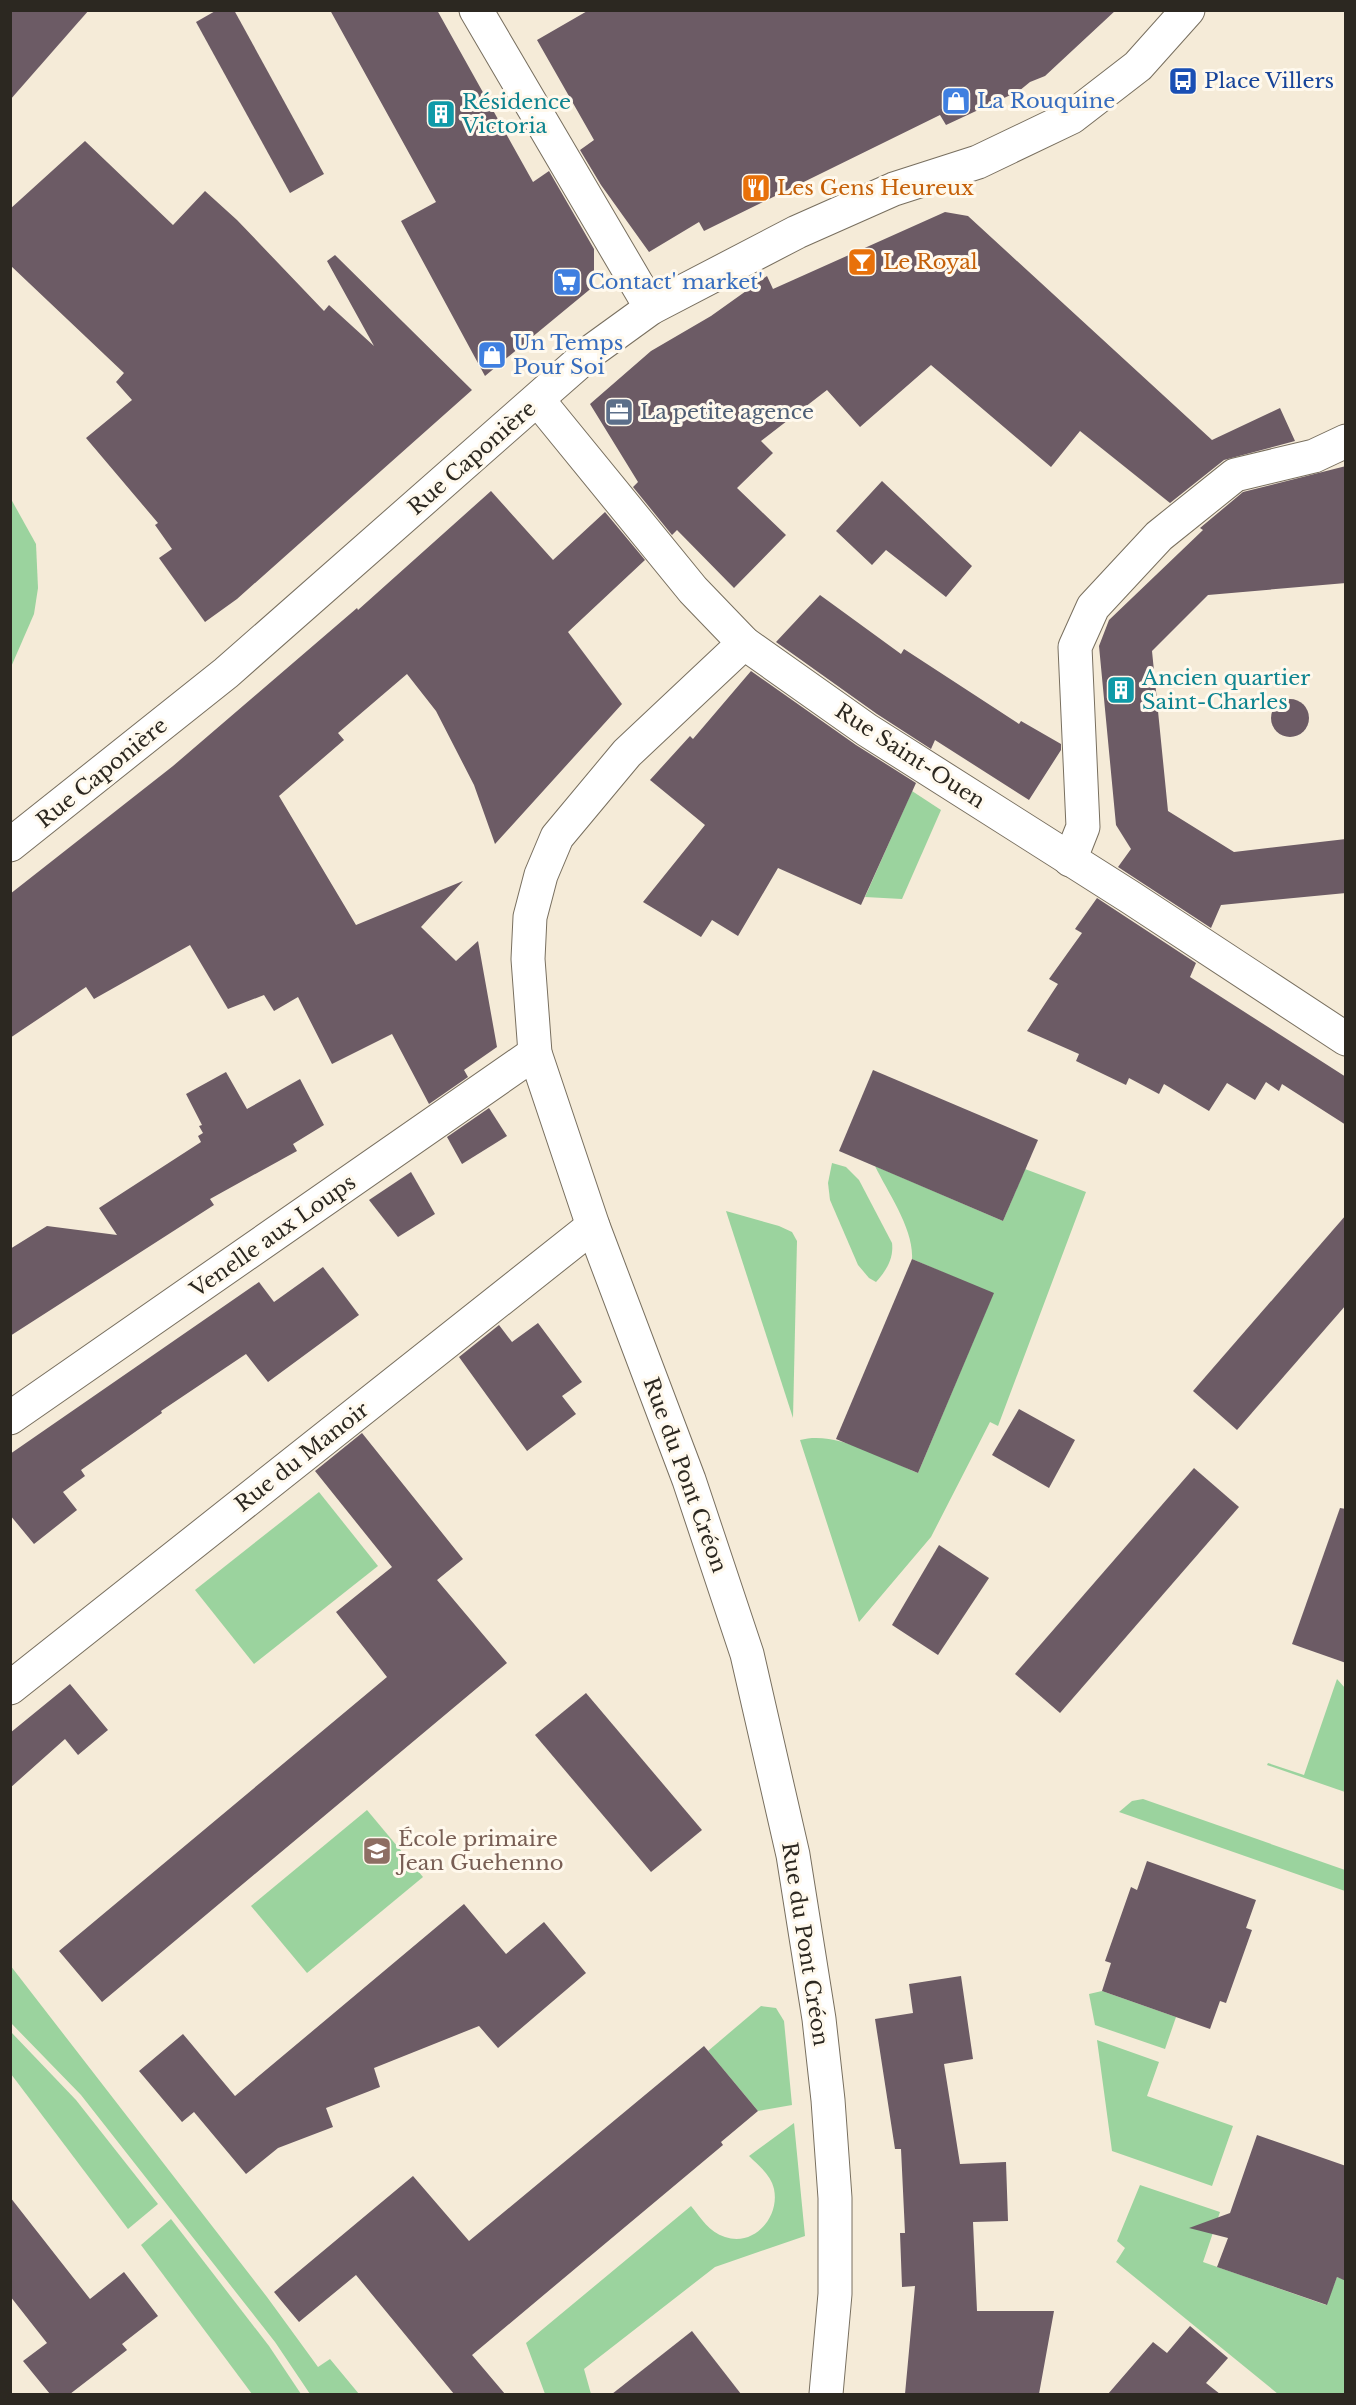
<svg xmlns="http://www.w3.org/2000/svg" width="1356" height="2405" viewBox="0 0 1356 2405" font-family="'Libre Baskerville',serif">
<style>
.grass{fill:#9bd39e}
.building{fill:#6c5b65}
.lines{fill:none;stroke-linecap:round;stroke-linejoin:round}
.minor-casing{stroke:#786f5f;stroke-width:35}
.tertiary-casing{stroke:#786f5f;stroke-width:35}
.secondary-casing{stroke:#786f5f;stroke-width:35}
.minor{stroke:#fff;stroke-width:33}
.tertiary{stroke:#fff;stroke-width:33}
.secondary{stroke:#fff;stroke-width:33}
.labels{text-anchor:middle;stroke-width:6;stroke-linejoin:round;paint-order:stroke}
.transit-label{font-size:21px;fill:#164399;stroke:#fff9ed;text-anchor:start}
.shop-label{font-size:21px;fill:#366cbe;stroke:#fff9ed;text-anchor:start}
.culture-label{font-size:21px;fill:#0d838f;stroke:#fff9ed;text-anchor:start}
.food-label{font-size:21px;fill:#c56008;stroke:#fff9ed;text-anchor:start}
.service-label{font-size:21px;fill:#4e5e75;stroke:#fff9ed;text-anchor:start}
.street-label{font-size:21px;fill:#2c2821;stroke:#fff9ed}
.education-label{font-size:21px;fill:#785e54;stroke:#fff9ed;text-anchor:start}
</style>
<rect width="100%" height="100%" fill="#f5ebd8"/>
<g class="grass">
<path d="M11 499 36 544 38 588 34 614 11 667Z"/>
<path d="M912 791 941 810 902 899 865 897Z"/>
<path d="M832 1163 846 1167 859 1180 892 1243C894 1258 886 1271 876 1282L869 1278 858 1265 830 1200 828 1183Z"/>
<path d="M875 1166 1003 1221 1025 1169 1086 1192 998 1426 990 1422 931 1537 859 1622 800 1440C836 1430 884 1459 918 1473L993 1294 912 1259C914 1229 888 1193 875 1166Z"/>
<path d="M726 1211 779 1226 792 1232 797 1241 793 1418Z"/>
<path d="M319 1492 378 1566 254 1664 195 1590Z"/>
<path d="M1337 1679 1345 1688V1792L1267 1765 1268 1763 1304 1775Z"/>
<path d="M1143 1799 1345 1870V1891L1119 1812 1132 1801Z"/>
<path d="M367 1810 423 1877 307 1973 251 1906Z"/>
<path d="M10 1965 267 2297 318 2367 330 2359 359 2394H310L275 2342 81 2095 11 2023Z"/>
<path d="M1102 1991 1176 2017 1165 2049 1095 2025 1089 1994Z"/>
<path d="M761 2006 776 2008 784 2021 792 2105 758 2111 708 2051Z"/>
<path d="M11 2032 76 2100 158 2204 128 2229 11 2074Z"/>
<path d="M1097 2040 1159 2062 1147 2096 1233 2126 1212 2186 1112 2151Z"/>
<path d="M794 2123 805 2236 715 2267 584 2369 591 2394H545L526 2343 691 2206C701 2218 709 2232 725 2237 754 2247 780 2217 774 2189 771 2175 759 2166 749 2156Z"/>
<path d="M1140 2185 1220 2212 1203 2262 1326 2305 1337 2277 1343 2279 1345 2271V2394H1278L1116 2262 1125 2248 1117 2241Z"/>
<path d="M171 2219 269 2346 301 2394H252L141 2245Z"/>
</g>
<g class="building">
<path d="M10 10H89L10 100Z"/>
<path d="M217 10H234L324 174 290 193 196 22Z"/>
<path d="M330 10H437L533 182 549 171 594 249V286L485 376 401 221 436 202Z"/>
<path d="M589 10H1116L1045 76 1030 82 1019 91 946 125 940 115 704 231 699 222 649 252 601 185 580 150 594 140 537 40Z"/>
<path d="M85 141 173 225 205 191 237 220 324 311 329 305 374 346 327 261 335 255 472 390 237 599 205 622 159 558 172 549 155 525 158 523 86 438 132 400 116 382 124 373 10 265V209Z"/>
<path d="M945 212 968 216 1212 440 1280 408 1295 441 1224 460 1170 503 1080 431 1051 467 931 365 860 427 827 390 761 441 773 453 737 488 786 535 734 588 677 530 672 535 633 487 638 482 590 404 651 351 711 316 767 276 773 289Z"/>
<path d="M1346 466V583L1208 595 1152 651 1168 811 1234 852 1346 839V893L1221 905 1211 928 1118 867 1131 849 1116 825 1099 646 1109 620 1203 530 1200 528 1243 492Z"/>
<path d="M882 481 972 566 946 597 886 550 872 565 836 531Z"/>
<path d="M491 491 553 560 605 512 645 560 568 632 622 704 495 844 474 785 436 711 407 674 338 733 344 740 279 796 356 925 463 881 421 927 456 961 478 941 497 1047 464 1070 468 1077 429 1104 392 1034 332 1064 298 997 274 1011 264 995 228 1009 190 945 94 999 86 987 10 1038V894L173 766 357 608 358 610Z"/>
<path d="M820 595 901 654 904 649 1019 724 1021 721 1061 744V750L1029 800 935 740 931 749 877 714 776 642Z"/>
<path d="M751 671 856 745 916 783 861 905 778 868 738 936 712 920 701 937 643 902 705 825 650 780 690 736 693 739Z"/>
<circle cx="1290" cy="718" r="19"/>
<path d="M1097 898 1196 963 1190 977 1346 1077V1125L1282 1084 1279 1091 1266 1082 1255 1100 1227 1083 1209 1111 1164 1084 1159 1094 1129 1078 1126 1085 1076 1061 1079 1054 1027 1031 1058 984 1049 979 1082 933 1075 929Z"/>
<path d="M873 1070 1038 1140 1003 1221 839 1151Z"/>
<path d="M226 1072 247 1109 300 1079 324 1125 293 1144 297 1151 210 1199 214 1205 10 1336V1249L47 1226 117 1235 99 1208 201 1142 198 1136 203 1133 199 1126 202 1125 186 1094Z"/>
<path d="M489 1108 507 1136 462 1164 447 1137Z"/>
<path d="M411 1172 435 1214 398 1237 369 1200Z"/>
<path d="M1346 1215V1305L1237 1430 1193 1391Z"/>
<path d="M912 1259 994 1293 918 1473 836 1439Z"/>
<path d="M323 1267 359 1315 268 1382 246 1354 161 1411 162 1413 81 1470 85 1476 63 1492 77 1510 34 1544 10 1515V1454L259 1282 274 1302Z"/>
<path d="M538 1323 582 1382 562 1396 576 1414 527 1451 459 1357 499 1325 512 1342Z"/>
<path d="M1019 1409 1075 1440 1049 1488 992 1455Z"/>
<path d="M362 1433 463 1559 437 1580 507 1663 102 2002 59 1951 387 1677 336 1612 392 1567 315 1471Z"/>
<path d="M1194 1468 1239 1507 1060 1713 1015 1674Z"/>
<path d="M1340 1508 1346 1509V1663L1292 1644Z"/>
<path d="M939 1545 989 1578 938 1655 892 1625Z"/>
<path d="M70 1684 108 1730 78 1755 65 1739 10 1788V1733Z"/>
<path d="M586 1693 702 1830 651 1872 535 1735Z"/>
<path d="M1147 1861 1256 1900 1246 1928 1252 1930 1226 2003 1220 2001 1210 2029 1102 1991 1111 1963 1105 1961 1131 1887 1137 1890Z"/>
<path d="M464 1904 506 1954 544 1922 586 1973 498 2048 479 2026 374 2068 380 2087 326 2108 333 2127 278 2148 246 2174 194 2112 182 2122 139 2071 183 2034 235 2096Z"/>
<path d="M961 1976 973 2059 944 2064 960 2164 1006 2162 1008 2221 973 2222 977 2311H1054L1039 2394H905L915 2286 902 2287 900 2233H905L901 2149H895L875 2019 913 2013 909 1984Z"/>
<path d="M704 2046 758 2111 721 2142 723 2145 472 2355 505 2394H454L356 2275 299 2322 274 2292 413 2176 469 2241Z"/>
<path d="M1257 2135 1346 2166V2281L1337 2277 1327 2305 1217 2267 1228 2238 1189 2228 1230 2213Z"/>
<path d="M10 2197 90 2299 124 2272 158 2316 122 2344 127 2350 70 2394H50L23 2361 47 2343 10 2296Z"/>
<path d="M1190 2326 1228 2358 1206 2383 1220 2394H1108L1153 2342 1167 2353Z"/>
<path d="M692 2331 741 2394H612Z"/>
</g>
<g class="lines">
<g class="minor-casing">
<g id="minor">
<path d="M744 643 627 753 557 837 541 875 530 917 528 959 535 1053 593 1226 689 1480 747 1654 793 1855 819 2019 828 2100 835 2198V2294L826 2394"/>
<path d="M1070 860 1083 827 1075 647 1093 607 1159 536 1235 475 1314 456 1346 441"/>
<path d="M10 1418 535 1053"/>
<path d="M10 1688 593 1226"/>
</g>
</g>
<g class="tertiary-casing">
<g id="tertiary">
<path d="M476 10 651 308"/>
<path d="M538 400 693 590 744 643 867 730 1130 897 1346 1039"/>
</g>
</g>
<g class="secondary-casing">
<path id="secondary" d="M10 845 226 673 593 350 651 308 797 232 894 189 978 162 1072 117 1138 66 1188 10"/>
</g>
<use href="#minor" class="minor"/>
<use href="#tertiary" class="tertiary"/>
<use href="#secondary" class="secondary"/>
</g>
<defs>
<g id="bus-square" transform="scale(1.5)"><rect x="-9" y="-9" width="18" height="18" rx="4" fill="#1a4fb4" stroke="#fff9ed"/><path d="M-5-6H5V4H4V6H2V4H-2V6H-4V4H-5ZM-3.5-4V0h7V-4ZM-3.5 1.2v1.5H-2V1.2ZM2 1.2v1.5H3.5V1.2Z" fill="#fff"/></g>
<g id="shop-square" transform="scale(1.5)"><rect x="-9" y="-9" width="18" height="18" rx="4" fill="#3f7fe0" stroke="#fff9ed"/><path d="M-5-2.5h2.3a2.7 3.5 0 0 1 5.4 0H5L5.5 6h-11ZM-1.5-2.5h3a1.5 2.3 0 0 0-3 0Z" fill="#fff"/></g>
<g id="building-square" transform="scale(1.5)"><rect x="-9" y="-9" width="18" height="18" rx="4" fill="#0f9aa8" stroke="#fff9ed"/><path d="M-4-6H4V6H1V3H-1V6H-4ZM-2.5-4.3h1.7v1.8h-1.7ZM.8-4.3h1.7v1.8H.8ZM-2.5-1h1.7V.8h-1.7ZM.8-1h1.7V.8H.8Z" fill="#fff"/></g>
<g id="restaurant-square" transform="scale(1.5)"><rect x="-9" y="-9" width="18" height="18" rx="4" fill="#e8710a" stroke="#fff9ed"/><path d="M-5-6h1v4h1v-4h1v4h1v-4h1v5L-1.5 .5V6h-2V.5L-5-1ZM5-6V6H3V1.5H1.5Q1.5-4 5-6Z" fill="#fff"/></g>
<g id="bar-square" transform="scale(1.5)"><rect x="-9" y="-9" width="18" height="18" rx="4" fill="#e8710a" stroke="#fff9ed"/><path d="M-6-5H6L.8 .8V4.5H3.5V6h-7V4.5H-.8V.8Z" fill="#fff"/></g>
<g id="supermarket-square" transform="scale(1.5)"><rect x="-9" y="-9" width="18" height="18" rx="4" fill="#3f7fe0" stroke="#fff9ed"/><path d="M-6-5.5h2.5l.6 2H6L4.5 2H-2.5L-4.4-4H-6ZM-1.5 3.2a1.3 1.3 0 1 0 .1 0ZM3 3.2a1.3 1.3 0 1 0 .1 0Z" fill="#fff"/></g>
<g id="office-square" transform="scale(1.5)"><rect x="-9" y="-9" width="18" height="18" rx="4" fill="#5c6f8a" stroke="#fff9ed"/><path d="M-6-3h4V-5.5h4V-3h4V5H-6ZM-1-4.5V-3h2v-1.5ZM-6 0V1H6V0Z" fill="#fff"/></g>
<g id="school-square" transform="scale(1.5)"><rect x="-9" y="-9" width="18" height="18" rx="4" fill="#8d6e63" stroke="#fff9ed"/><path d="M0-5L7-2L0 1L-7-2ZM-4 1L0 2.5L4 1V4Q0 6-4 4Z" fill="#fff"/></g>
</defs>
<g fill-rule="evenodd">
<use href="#bus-square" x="1183" y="81"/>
<use href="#shop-square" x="956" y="101"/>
<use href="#building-square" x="441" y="114"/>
<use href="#restaurant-square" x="756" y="188"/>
<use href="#bar-square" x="862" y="262"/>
<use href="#supermarket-square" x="567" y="282"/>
<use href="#shop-square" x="492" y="355"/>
<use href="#office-square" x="619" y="412"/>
<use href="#building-square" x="1121" y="690"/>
<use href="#school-square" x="377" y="1851"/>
</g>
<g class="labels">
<g class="transit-label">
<text x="1204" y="88">Place Villers</text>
</g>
<g class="shop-label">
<text x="977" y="108">La Rouquine</text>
<text x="588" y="289">Contact' market'</text>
<text x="513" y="350">Un Temps<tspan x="513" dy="24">Pour Soi</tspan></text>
</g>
<g class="culture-label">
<text x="462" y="109">Résidence<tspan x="462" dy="24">Victoria</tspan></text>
<text x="1142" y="685">Ancien quartier<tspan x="1142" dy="24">Saint-Charles</tspan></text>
</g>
<g class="food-label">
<text x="777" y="195">Les Gens Heureux</text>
<text x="883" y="269">Le Royal</text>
</g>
<g class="service-label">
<text x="640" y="419">La petite agence</text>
</g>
<g class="street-label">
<text transform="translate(472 458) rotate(-41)" y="7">Rue Caponière</text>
<text transform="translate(910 756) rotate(33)" y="7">Rue Saint-Ouen</text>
<text transform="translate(102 773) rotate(-39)" y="7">Rue Caponière</text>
<text transform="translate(273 1236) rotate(-35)" y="7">Venelle aux Loups</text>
<text transform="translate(302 1457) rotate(-38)" y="7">Rue du Manoir</text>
<text transform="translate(685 1475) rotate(70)" y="7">Rue du Pont Créon</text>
<text transform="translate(805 1944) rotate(81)" y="7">Rue du Pont Créon</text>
</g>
<g class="education-label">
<text x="398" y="1846">École primaire<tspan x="398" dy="24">Jean Guehenno</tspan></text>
</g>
</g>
<rect width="1356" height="2405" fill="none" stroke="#2c2821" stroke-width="24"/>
</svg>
